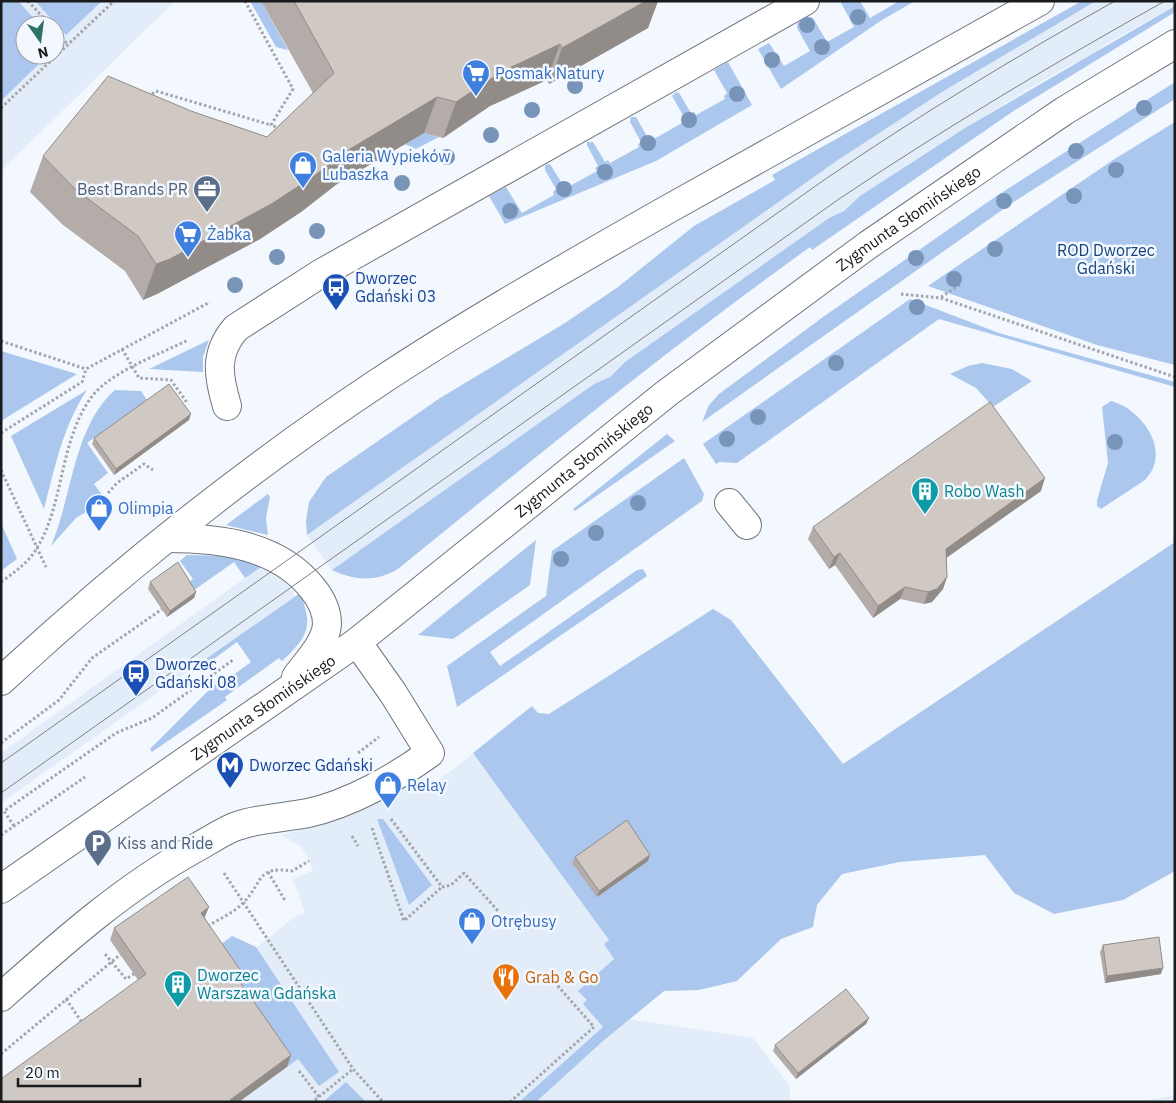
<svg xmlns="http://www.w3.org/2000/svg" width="1176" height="1103" viewBox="0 0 1176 1103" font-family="'IBM Plex Sans',sans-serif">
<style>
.built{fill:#e3edfa;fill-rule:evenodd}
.green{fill:#abc7ee}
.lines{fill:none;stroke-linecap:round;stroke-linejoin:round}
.minor-casing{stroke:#71757b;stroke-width:30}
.major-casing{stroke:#71757b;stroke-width:30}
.path{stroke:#a2a6ab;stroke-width:3;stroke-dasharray:2.5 2.5;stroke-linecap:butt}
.minor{stroke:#fff;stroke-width:28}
.major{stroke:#fff;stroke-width:28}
.tram{stroke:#7d8085;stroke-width:1}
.tree{fill:#7894b8}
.wall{fill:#b3aca8}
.shaded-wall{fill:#928c88}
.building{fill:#d0c8c3;stroke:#928c88}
.labels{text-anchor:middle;stroke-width:5;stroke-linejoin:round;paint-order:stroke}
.shop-label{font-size:16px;fill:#366cbe;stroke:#f3f8ff;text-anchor:start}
.service-label{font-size:16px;fill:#4e5e75;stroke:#f3f8ff;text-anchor:end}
.street-label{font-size:16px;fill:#181a1c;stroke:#f3f8ff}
.park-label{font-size:16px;fill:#13437d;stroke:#f3f8ff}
.transit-label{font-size:16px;fill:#164399;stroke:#f3f8ff;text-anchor:start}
.culture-label{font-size:16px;fill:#0d838f;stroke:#f3f8ff;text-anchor:start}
.food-label{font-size:16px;fill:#c56008;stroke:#f3f8ff;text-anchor:start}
</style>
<rect width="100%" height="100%" fill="#f3f8ff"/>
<g class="built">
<path d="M1 1H175L1 171ZM25 25H55V55H25Z"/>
<path d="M1096 1H1175V6L1106 44 1093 56 1072 64 1022 93 911 162 844 211 829 218 625 362 610 377 594 384 332 570 307 535 838 160 942 92Z"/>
<path d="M270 560 295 596 1 803V753Z"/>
<path d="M481 748 664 991 630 1019 753 1038 790 1086V1102H1V1087L232 936 257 947 297 915 305 913 293 879 313 871 307 855 300 846 281 835 316 826 407 784 414 786 421 793Z"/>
<path d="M1175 1095V1102H1141Z"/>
</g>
<g class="green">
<path d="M1 1H18L40 25H25V55H48L1 101Z"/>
<path d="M35 1H102L66 35Z"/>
<path d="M250 1H261L288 50 276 47Z"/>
<path d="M840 1H860L870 18 896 3V1H915L882 20 781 89 758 49 769 43 784 66 810 51 797 28V23L809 17 813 18 827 42 854 27Z"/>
<path d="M1082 1H1096L942 92 838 160 307 535 306 521 309 502 326 477 440 398 565 323 618 287 694 226 775 180 772 175Z"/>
<path d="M1175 6V12L1015 110 812 250 810 247C668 349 533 459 398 569 376 582 355 581 332 570L594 384 610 377 625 362 829 218 844 211 860 196 965 128Z"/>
<path d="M728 62 752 105 656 161 505 224 489 196 506 187 522 213 554 195 553 192 556 189 545 170V165L550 164 563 185 566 184 568 187 597 171 595 168 598 166 587 145V142H593L605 162 608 160 610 163 639 147 638 144 641 142 630 122 631 117H636L648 138 651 136 654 139 682 123 681 120 684 117 672 96 676 92 679 93 691 113 694 112 696 115 725 99 724 96 727 93 714 70Z"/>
<path d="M1175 82V99L1012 203 702 422 709 405 719 394 823 317 995 197Z"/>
<path d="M385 121 439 137 416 149 379 133Z"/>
<path d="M1175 122V365L1097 345 928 286 1113 160Z"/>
<path d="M910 299 999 333 1175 382V387L939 319 737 463 719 462 716 464 703 444Z"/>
<path d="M209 340 203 357V372L149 369Z"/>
<path d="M1 351 77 374 1 421Z"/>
<path d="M982 363 1012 369 1032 381 993 407 976 388 950 374 968 366Z"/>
<path d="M87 390C63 426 55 467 44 509L11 436Z"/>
<path d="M115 390 141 391 147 400 87 443 108 473 94 484 106 500 76 518 51 546C72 497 74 425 115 390Z"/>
<path d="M1111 401C1142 409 1173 452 1145 480L1101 509 1097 506V500L1108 463 1102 407Z"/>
<path d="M667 434 675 441 575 511 573 509Z"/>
<path d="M684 458 704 494 702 501 490 652 500 666 637 570 643 569 647 576 457 707 447 666 546 596 552 551Z"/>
<path d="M268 494 270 497 266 518 268 535 226 525Z"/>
<path d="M1 523 17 559 1 571Z"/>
<path d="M536 540 530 585 453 639 418 635Z"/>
<path d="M1175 542V871L1123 900 1054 914 1014 893 985 855 900 862 842 874 817 905 813 927 781 939 737 981 699 990 664 991 603 1041 536 1102H519L603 1027 583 1004 587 1000 578 991 614 959 604 944 609 940 473 753 532 706 538 713 549 714 713 609 731 620 843 764Z"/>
<path d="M187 555 228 556 264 565 245 578 234 562 190 593 184 586 193 579 180 561Z"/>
<path d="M300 593C313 626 309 636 282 661L279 658 225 697 227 700 152 752 150 749 215 684 217 687 251 662 237 642 203 667 200 663Z"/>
<path d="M377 819H383L432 885 409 905Z"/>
<path d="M232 936 256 947 339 1072 319 1086 298 1059 287 1067 235 993 214 950Z"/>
<path d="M346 1082 366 1102H323Z"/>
</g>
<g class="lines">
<g class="minor-casing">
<g id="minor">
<path d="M227 406C218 376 214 353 236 328L320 274 805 1"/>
<path d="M729 503 747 525"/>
<path d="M1 997C62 943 122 889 194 849 207 842 220 833 234 827 258 818 283 818 308 813 350 804 397 777 430 753L393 693 357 642"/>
</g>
</g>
<g class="major-casing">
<g id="major">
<path d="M167 538C220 538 279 545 313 589 321 599 327 612 327 624 326 643 307 662 296 677"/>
<path d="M1 681C119 572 245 471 379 382 471 321 567 267 663 212 789 142 915 72 1040 1"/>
<path id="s1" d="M1 889 357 642 667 393 868 245 1064 111 1175 44"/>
</g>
</g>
<g class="path">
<path d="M28 1 50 25"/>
<path d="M245 1 293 89 271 125 279 128"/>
<path d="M55 30 68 45"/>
<path d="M148 97 156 91 271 125"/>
<path d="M1 108 114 1"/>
<path d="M901 294 941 298 1175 377"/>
<path d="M941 297 961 284"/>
<path d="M1 341 86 369"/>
<path d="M122 349 139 378 171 380 188 404"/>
<path d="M1 433 82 382 86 369 210 302"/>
<path d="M1 470 46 567"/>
<path d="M108 493 117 483 144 464 153 470"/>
<path d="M1 582C15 572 28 563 37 548 65 502 59 439 93 395 113 371 160 354 188 340"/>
<path d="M1 743 59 700 92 658 165 607"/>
<path d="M358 753 379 737"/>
<path d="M391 819 442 887 451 885 464 873 499 912"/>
<path d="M14 826 4 811 116 733 152 718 233 660"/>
<path d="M372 828 404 921 442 887"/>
<path d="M1 835 85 777"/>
<path d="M352 836 358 846"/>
<path d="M268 872 286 902"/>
<path d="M224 873 353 1069 383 1102"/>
<path d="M208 926C219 919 235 912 244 902 264 881 256 866 292 871L309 861"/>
<path d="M105 954 126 979 137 972"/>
<path d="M66 999 83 1024"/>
<path d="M1 1054 121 954"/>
<path d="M299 1071 319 1097"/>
<path d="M315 1100 353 1069"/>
<path d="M510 1102 594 1027 557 985"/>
</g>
<use href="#minor" class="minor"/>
<use href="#major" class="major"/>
<g class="tram">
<path d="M1 763 824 180C918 116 1015 57 1115 1"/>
<path d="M1 793 839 199C945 128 1054 63 1165 1"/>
</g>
</g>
<g class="tree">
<circle cx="858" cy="17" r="8"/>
<circle cx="807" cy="25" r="8"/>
<circle cx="822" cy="47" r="8"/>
<circle cx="772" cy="60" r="8"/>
<circle cx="575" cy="86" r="8"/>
<circle cx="737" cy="94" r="8"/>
<circle cx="1144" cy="108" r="8"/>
<circle cx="532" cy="110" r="8"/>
<circle cx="689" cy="120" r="8"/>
<circle cx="491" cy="135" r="8"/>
<circle cx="648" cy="143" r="8"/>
<circle cx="1076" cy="151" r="8"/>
<circle cx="447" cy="157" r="8"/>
<circle cx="1116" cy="170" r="8"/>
<circle cx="605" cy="172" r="8"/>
<circle cx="402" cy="183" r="8"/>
<circle cx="564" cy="189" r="8"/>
<circle cx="1074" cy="196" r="8"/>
<circle cx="1004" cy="201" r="8"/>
<circle cx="510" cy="211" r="8"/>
<circle cx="317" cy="231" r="8"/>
<circle cx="995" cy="249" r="8"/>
<circle cx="277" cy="257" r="8"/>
<circle cx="916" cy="258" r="8"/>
<circle cx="954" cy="279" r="8"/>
<circle cx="235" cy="285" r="8"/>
<circle cx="917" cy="307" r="8"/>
<circle cx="836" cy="363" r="8"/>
<circle cx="758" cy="417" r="8"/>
<circle cx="727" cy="439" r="8"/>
<circle cx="1115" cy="442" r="8"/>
<circle cx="638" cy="503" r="8"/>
<circle cx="596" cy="533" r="8"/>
<circle cx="561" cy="559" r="8"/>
</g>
<g class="wall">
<path d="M261 1H658L648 28 549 84 547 80 490 106 443 138 424 133 337 184 301 212 260 239 157 294 143 300 125 271 63 225 30 192 43 156 191 111 267 137 313 93Z"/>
<path d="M189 420 114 475 92 444 94 438Z"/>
<path d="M1041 491 947 557V577L943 589 932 602 924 604 900 599 873 618 835 565 829 569 808 539 813 527Z"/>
<path d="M150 582 196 592 194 598 167 617 148 589Z"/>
<path d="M575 857 648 861 597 897 572 863Z"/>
<path d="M205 918 242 986 287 1067 138 980 110 940 114 928Z"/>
<path d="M1103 945 1161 974 1105 983 1100 952Z"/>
<path d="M869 1018 866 1024 796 1079 773 1051 775 1045Z"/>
</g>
<g class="shaded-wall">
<path d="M646 1H658L648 28 549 84 562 48Z"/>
<path d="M560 44 547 80 490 106 443 138 456 102 503 71Z"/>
<path d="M437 97 424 133 337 184 301 212 260 239 157 294 143 300 156 264Z"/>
<path d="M191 414 189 420 114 475 116 469Z"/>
<path d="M1045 478 1041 491 942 561 946 549Z"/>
<path d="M840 553 835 565 829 569 834 557Z"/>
<path d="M947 577 943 589 932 602 924 604 928 592Z"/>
<path d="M905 587 900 599 873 618 878 606Z"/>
<path d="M196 592 194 598 167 617 170 611Z"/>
<path d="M650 855 648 861 597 897 599 891Z"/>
<path d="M209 907 204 919 201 913Z"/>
<path d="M1163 968 1161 974 1105 983 1107 976Z"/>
<path d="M245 977 241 989 240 982Z"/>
<path d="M869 1018 866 1024 796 1079 798 1073Z"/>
<path d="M291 1055 287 1067 239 1102H229L230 1100Z"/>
</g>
<g class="building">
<path d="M294 1H646L562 48 560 44 503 71 456 102 437 97 350 149 314 176 273 203 170 259 156 264 138 236 76 190 43 156 108 76 191 111 267 137 334 73Z"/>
<path d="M169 384 191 414 116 469 94 438Z"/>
<path d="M990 402 1045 478 946 549 947 577 937 589 928 592 905 587 878 606 840 553 834 557 813 527Z"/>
<path d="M178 562 196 592 170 611 150 582Z"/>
<path d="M627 820 650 855 599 891 575 857Z"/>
<path d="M188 877 209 907 201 913 245 977 240 982 291 1055 230 1100 231 1102H1V1079L146 974 114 928Z"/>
<path d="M1159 937 1163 968 1107 976 1103 945Z"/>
<path d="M846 989 869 1018 798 1073 775 1045Z"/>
</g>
<defs>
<g id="supermarket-pin" transform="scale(1.4375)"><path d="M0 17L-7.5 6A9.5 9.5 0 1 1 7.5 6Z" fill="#3f7fe0" stroke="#f3f8ff"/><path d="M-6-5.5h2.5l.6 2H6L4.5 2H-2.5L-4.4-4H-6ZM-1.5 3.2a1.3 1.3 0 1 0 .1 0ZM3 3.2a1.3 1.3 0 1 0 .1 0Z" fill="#fff"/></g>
<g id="shop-pin" transform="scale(1.4375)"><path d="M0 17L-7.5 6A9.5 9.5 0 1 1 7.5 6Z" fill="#3f7fe0" stroke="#f3f8ff"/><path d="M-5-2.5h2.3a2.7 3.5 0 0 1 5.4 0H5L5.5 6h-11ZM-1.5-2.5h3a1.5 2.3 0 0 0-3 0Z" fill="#fff"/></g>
<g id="office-pin" transform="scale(1.4375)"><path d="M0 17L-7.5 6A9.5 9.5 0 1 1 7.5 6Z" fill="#5c6f8a" stroke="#f3f8ff"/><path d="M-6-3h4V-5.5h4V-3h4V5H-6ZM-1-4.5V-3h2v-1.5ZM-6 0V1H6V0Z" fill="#fff"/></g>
<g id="bus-pin" transform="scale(1.4375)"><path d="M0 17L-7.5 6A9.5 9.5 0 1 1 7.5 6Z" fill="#1a4fb4" stroke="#f3f8ff"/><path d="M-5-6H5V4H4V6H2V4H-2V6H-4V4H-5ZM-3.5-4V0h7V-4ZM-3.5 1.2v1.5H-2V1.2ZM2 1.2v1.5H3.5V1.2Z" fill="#fff"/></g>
<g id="building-pin" transform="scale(1.4375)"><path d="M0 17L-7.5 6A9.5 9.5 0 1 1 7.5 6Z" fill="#0f9aa8" stroke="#f3f8ff"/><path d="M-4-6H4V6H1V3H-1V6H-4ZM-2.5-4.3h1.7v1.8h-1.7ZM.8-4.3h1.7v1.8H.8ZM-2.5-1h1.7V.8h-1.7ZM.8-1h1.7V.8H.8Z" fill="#fff"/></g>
<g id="metro-pin" transform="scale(1.4375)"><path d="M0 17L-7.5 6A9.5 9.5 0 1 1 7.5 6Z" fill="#1a4fb4" stroke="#f3f8ff"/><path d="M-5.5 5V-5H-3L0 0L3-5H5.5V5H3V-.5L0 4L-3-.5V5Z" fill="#fff"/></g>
<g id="parking-pin" transform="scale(1.4375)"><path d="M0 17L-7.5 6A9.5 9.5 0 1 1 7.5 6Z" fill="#5c6f8a" stroke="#f3f8ff"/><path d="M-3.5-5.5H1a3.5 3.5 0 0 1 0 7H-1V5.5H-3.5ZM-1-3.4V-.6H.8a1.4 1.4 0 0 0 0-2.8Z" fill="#fff"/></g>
<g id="restaurant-pin" transform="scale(1.4375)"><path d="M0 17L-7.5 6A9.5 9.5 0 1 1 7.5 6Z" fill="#e8710a" stroke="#f3f8ff"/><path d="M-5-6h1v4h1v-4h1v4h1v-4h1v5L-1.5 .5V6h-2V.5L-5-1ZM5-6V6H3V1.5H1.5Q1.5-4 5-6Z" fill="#fff"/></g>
</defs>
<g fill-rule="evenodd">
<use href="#supermarket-pin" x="476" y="73"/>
<use href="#shop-pin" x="303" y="165"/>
<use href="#office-pin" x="207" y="189"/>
<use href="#supermarket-pin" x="188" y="234"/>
<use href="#bus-pin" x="336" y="287"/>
<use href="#building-pin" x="925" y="491"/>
<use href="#shop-pin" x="99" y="508"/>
<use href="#bus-pin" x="136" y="673"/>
<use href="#metro-pin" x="230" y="765"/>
<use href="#shop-pin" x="388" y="785"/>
<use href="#parking-pin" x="98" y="843"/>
<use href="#shop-pin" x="472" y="921"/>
<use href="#restaurant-pin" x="506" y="977"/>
<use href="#building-pin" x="178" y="984"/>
</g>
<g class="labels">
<g class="shop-label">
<text x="495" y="79">Posmak Natury</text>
<text x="322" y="162">Galeria Wypieków<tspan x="322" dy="18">Lubaszka</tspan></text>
<text x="207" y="240">Żabka</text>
<text x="118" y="514">Olimpia</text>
<text x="407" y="791">Relay</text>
<text x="491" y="927">Otrębusy</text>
</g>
<g class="service-label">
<text x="188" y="195">Best Brands PR</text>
<text x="117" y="849" text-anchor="start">Kiss and Ride</text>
</g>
<g class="street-label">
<text dy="6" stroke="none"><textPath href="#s1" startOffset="1129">Zygmunta Słomińskiego</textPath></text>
<text dy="6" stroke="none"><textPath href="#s1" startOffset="724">Zygmunta Słomińskiego</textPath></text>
<text dy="6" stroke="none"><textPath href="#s1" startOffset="319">Zygmunta Słomińskiego</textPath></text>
</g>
<g class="park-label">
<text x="1106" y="256">ROD Dworzec<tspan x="1106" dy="18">Gdański</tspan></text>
</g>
<g class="transit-label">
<text x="355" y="284">Dworzec<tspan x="355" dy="18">Gdański 03</tspan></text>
<text x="155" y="670">Dworzec<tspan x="155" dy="18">Gdański 08</tspan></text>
<text x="249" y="771">Dworzec Gdański</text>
</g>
<g class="culture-label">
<text x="944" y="497">Robo Wash</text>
<text x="197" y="981">Dworzec<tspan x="197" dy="18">Warszawa Gdańska</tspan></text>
</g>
<g class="food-label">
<text x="525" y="983">Grab &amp; Go</text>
</g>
</g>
<rect width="1176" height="1103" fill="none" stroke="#181a1c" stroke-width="5"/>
<g transform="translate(40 40) rotate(166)"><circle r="24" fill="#f3f8ff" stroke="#9b9fa4"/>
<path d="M0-4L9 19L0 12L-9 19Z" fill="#2d7267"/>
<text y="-8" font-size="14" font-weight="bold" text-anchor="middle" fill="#181a1c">N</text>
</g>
<path d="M18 1078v8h122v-8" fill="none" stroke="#181a1c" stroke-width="2.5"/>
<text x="25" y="1078" font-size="15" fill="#181a1c" stroke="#f3f8ff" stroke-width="4" paint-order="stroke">20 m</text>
</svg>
